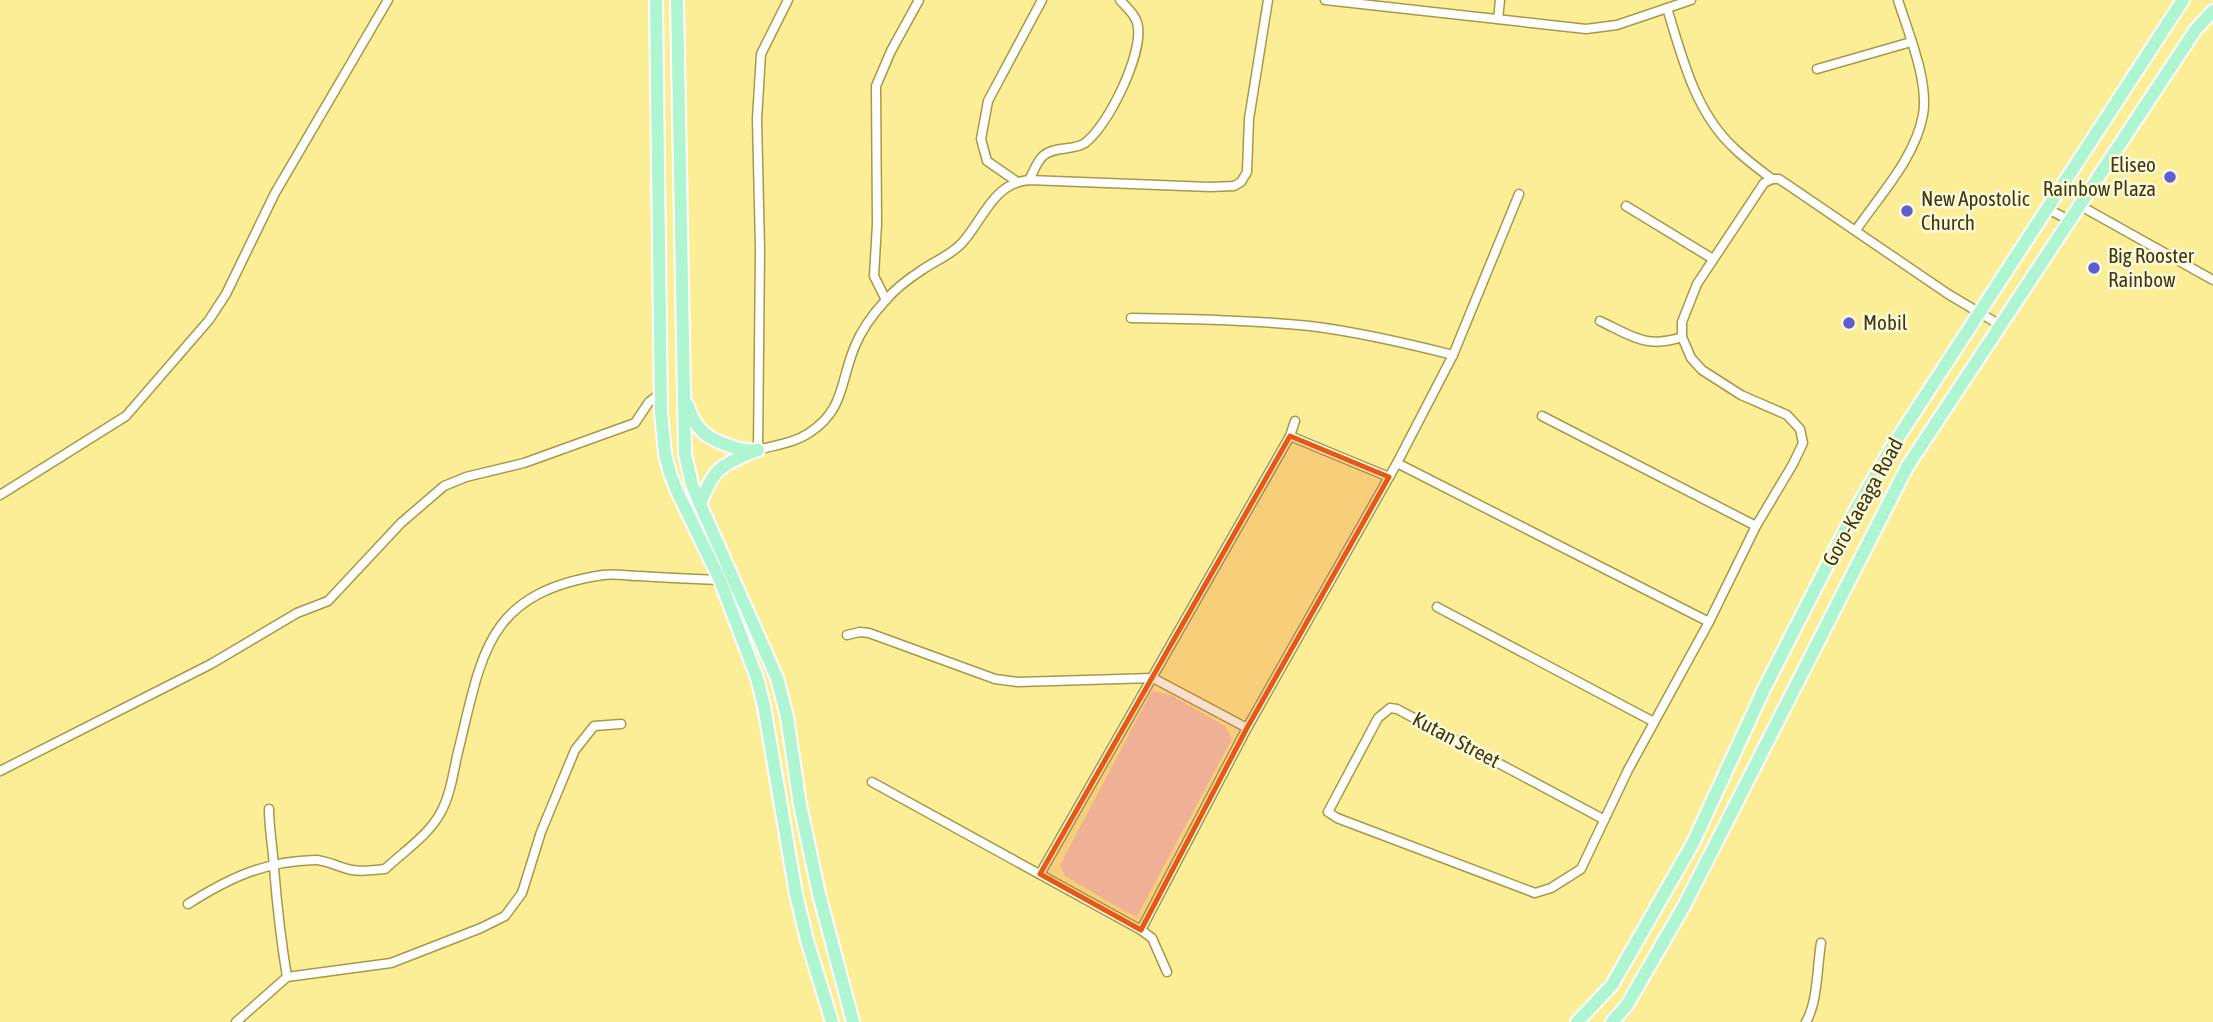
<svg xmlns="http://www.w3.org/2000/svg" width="2213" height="1022" viewBox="0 0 2213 1022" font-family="'Asap Condensed',sans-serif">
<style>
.grass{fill:#f1c7b8}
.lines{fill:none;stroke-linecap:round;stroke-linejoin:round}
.minor-casing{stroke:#a89944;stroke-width:11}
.primary-casing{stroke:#fff;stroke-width:16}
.minor{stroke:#fff;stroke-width:8}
.primary{stroke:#adf6d1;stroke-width:12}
.marked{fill:#e8590c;fill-opacity:0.2;stroke:#e8590c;stroke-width:5;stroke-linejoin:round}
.poi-dot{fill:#5f5dd6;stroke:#fffad9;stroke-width:2.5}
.labels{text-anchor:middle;stroke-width:5;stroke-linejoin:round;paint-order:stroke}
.poi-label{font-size:21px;fill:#3e3814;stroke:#fffad9;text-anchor:start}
.street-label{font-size:21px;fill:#3e3814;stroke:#fffad9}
</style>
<rect width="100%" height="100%" fill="#fced97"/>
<path class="grass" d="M1152 691 1171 695 1225 726 1232 739 1137 916 1126 912 1065 876 1060 865Z"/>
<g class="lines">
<g class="minor-casing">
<g id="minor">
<path d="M788 0 761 54 757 119 760 249 758 450C775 445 794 443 809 433 845 410 840 381 855 346 862 329 873 314 885 301 895 289 908 279 922 270 935 261 951 255 962 243 983 220 993 183 1029 180L1210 187 1234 186 1241 182 1247 172 1249 119 1268 0"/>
<path d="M1325 0 1586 29 1617 25 1691 0"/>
<path d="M1667 8C1682 57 1695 112 1734 148 1745 159 1759 169 1772 179H1779L1788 185 1948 294 2000 325"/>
<path d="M1498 19 1500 0"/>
<path d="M1817 69 1911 42"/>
<path d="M1029 180C1033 173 1037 161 1043 156 1054 146 1073 151 1085 143 1108 126 1142 56 1138 27 1137 16 1127 8 1120 0"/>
<path d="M1016 181 987 161 981 139 988 101 1042 0"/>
<path d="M2079 205 2213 280"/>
<path d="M1626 206 1713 259"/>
<path d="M2046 208 2069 220"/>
<path d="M1856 230C1880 195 1915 158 1923 115 1929 81 1908 32 1898 0"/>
<path d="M886 300 874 276 877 224 876 86 891 51 919 0"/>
<path d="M1131 318C1191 319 1250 320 1310 326 1358 332 1406 343 1453 355"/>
<path d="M1600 321C1632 336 1646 349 1682 337"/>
<path d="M1542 416 1756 526"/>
<path d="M1290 436 1389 477"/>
<path d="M1397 463 1709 622"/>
<path d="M0 495 126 416 209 320 226 294 275 193 388 0"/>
<path d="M1437 607 1654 722"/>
<path d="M847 635 860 632 869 633 995 679 1018 682 1153 678 1247 728"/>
<path d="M0 771 211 664 297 613 328 601 401 523 444 486 466 477 524 463 635 423 649 402 661 393"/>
<path d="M872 782 1141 930 1152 938 1167 972"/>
<path d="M269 809C269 829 273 848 274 868 277 905 281 941 287 977"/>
<path d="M1603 819 1397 709 1390 708 1378 718 1328 812 1337 818 1535 893 1551 888 1581 869 1628 770 1709 622 1756 526 1793 464 1803 443 1800 429 1787 415 1741 395 1702 370 1691 358 1682 337V322L1697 284 1764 183 1772 179"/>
<path d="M1040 874 1290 436 1295 421"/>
<path d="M188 904C229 878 265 861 315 860 327 860 340 868 352 870 362 872 374 870 385 869 403 852 429 835 441 812 450 795 453 775 457 756 482 656 484 593 603 575 615 573 628 576 640 576 667 578 693 579 720 580"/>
<path d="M1141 930 1247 728 1397 463 1453 355 1519 194"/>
<path d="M236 1022 287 977 391 963 481 928 505 916 522 893 541 832 575 750 594 726 621 724"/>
<path d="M1806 1022C1818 1001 1817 967 1821 943"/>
</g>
</g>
<g class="primary-casing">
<g id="primary">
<path d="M656 0 661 412 665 454 670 473 676 489 720 580 757 678 764 706 796 894 807 940 832 1022"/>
<path d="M677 0 685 454 692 485 704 513 777 678 787 717 800 805 819 894 853 1022"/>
<path d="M687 404C690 413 694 422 700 429 710 441 743 453 758 450"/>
<path d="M700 504C714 468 719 467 754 451"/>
<path d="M1577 1022 1612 985 1693 843 1764 689 1856 509 1890 450 2183 0"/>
<path d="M1612 1022 1627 1005 1684 906 1907 467 2196 29 2213 11"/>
</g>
</g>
<use href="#minor" class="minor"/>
<use href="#primary" class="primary"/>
</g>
<path class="marked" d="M1290 436 1389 477 1247 728 1141 930 1040 874Z"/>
<g class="poi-dot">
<circle cx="2170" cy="177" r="7"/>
<circle cx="1907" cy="211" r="7"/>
<circle cx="2094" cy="268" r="7"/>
<circle cx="1849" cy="323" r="7"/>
</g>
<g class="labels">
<g class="poi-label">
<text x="2156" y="172" text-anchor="end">Eliseo<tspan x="2156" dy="24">Rainbow Plaza</tspan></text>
<text x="1921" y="206">New Apostolic<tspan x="1921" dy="24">Church</tspan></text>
<text x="2108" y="263">Big Rooster<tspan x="2108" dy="24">Rainbow</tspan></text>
<text x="1863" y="330">Mobil</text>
</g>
<g class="street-label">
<text transform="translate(1863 502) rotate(-61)" y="7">Goro-Kaeaga Road</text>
<text transform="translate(1456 740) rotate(28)" y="7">Kutan Street</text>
</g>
</g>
</svg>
